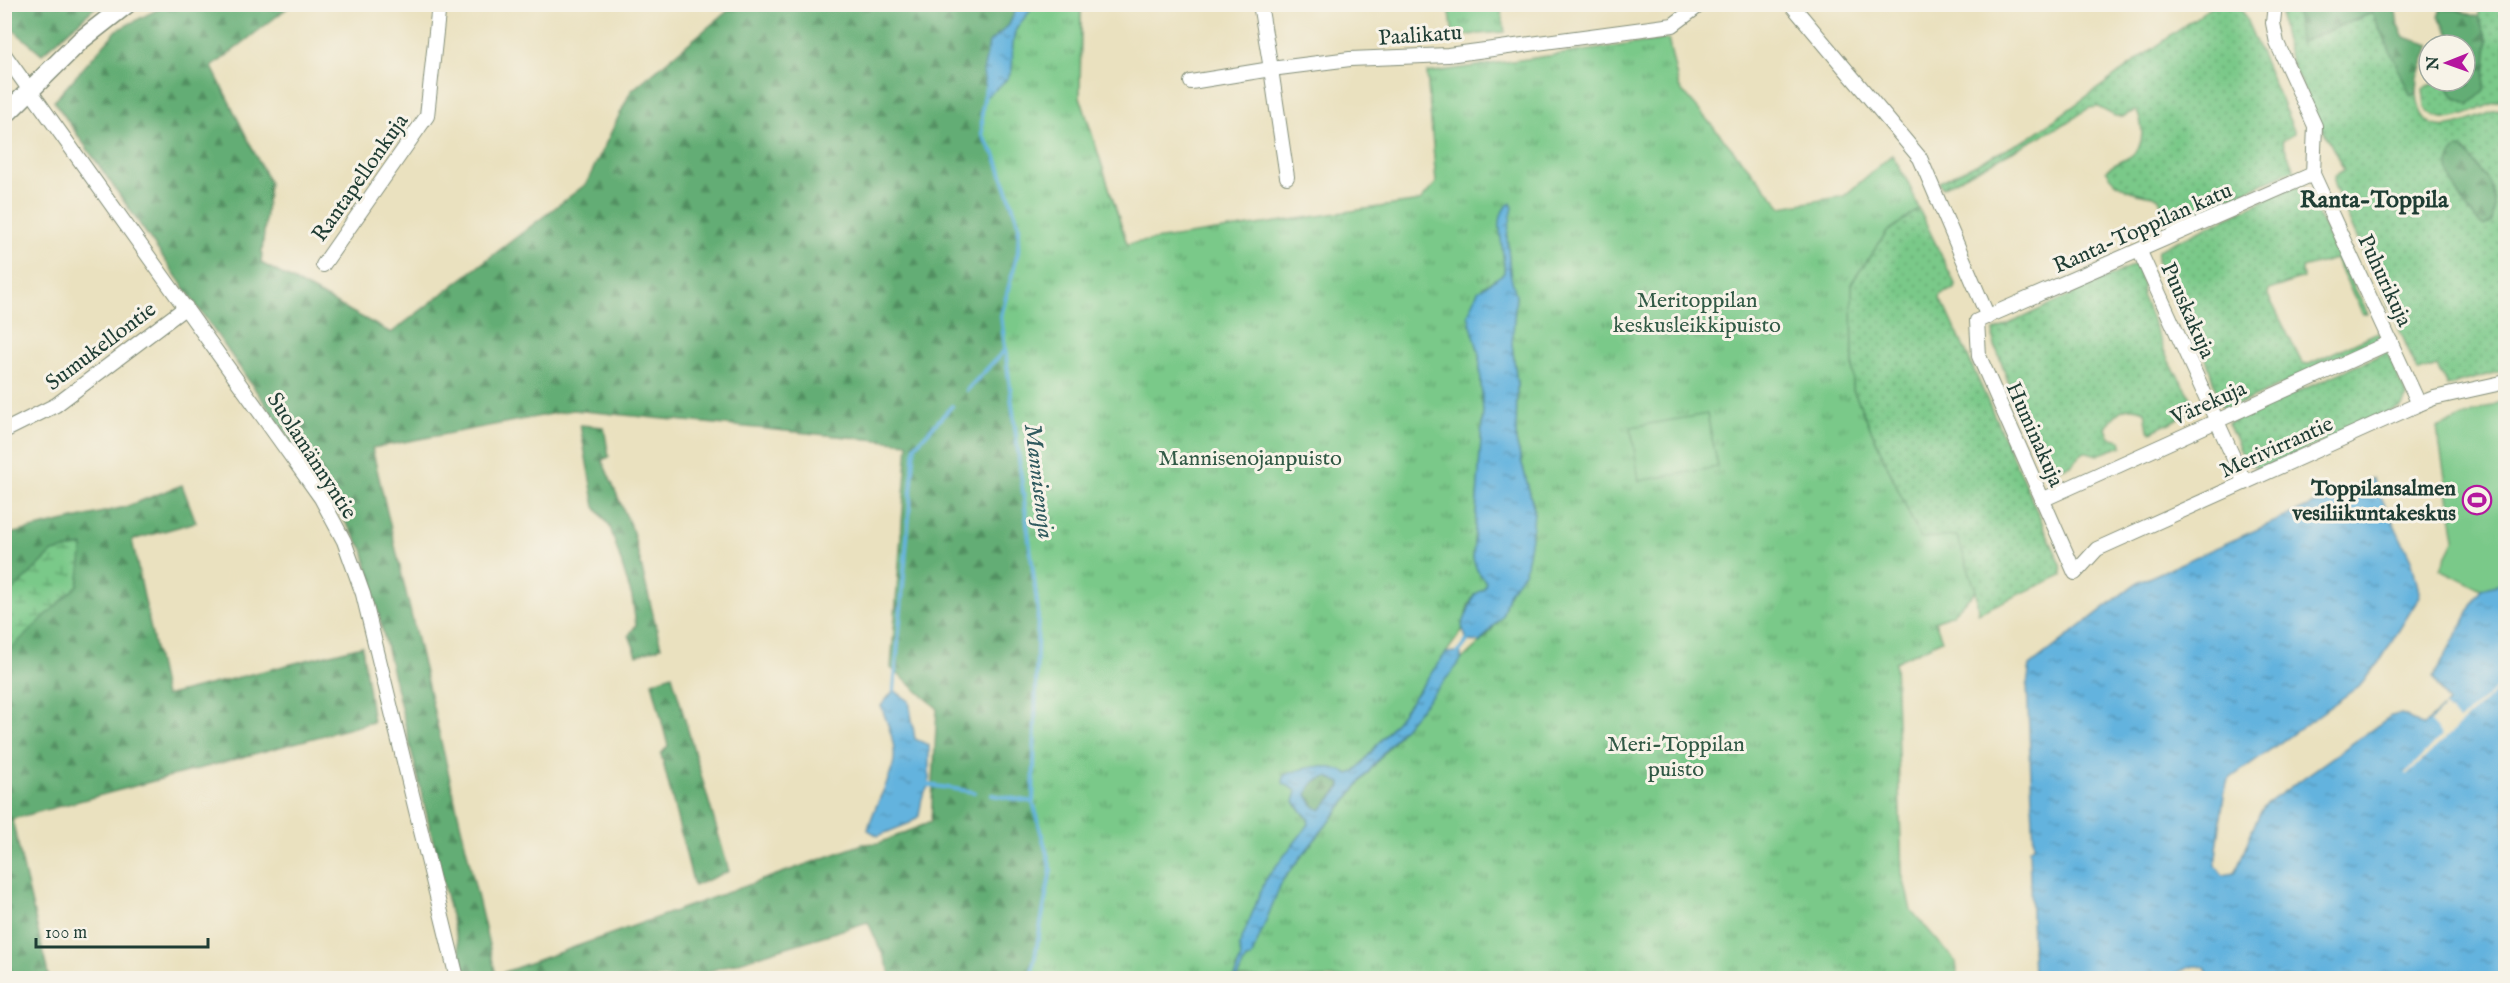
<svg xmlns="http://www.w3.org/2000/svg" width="2510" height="983" viewBox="0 0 2510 983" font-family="'IM FELL English',serif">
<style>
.grass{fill:url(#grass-dots);stroke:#4c835e;stroke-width:1.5}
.forest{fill:url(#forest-firs);stroke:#417554;stroke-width:1.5;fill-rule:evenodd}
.wetland{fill:url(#wetland-marsh);stroke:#4c835e;stroke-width:1.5}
.park{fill:url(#park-tufts);stroke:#4c835e;stroke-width:1.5}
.pitch{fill:#7ac989;stroke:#4c835e;stroke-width:1.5}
.water{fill:url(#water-ripples);stroke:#427889;stroke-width:1.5;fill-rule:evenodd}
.pier{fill:#eae1bf}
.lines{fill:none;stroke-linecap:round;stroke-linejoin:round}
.stream{stroke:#64b3de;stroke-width:4}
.street-casing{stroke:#848f7a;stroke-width:16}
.secondary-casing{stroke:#848f7a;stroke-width:21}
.street{stroke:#fff;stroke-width:14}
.secondary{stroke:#fff;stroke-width:18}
.labels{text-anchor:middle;stroke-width:6;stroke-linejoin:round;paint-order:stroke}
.street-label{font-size:22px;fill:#1f3d34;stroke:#f7f3e8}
.park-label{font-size:22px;fill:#315945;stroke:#f7f3e8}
.poi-label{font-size:22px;font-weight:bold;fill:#1f3d34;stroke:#f7f3e8;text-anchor:end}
.neighbourhood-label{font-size:24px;font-weight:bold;fill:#1f3d34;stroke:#f7f3e8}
.water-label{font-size:24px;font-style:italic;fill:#305a5e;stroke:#f7f3e8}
</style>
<defs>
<pattern id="grass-dots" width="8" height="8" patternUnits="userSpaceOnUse" patternTransform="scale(1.5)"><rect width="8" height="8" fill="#7ac989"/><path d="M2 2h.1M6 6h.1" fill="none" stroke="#63a471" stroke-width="1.8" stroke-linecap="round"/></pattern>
<pattern id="forest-firs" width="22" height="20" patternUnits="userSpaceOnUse" patternTransform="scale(1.5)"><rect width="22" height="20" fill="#63ad75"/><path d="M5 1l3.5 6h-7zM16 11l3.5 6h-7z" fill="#518e61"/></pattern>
<pattern id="wetland-marsh" width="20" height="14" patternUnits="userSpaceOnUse" patternTransform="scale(1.5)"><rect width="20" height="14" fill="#7ac989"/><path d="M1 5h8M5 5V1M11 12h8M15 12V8" fill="none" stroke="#63a471"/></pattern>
<pattern id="park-tufts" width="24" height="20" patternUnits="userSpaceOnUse" patternTransform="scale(1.5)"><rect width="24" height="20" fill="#7ac989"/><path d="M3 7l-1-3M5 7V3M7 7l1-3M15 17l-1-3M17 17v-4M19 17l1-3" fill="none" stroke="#63a471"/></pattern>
<pattern id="water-ripples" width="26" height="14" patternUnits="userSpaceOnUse" patternTransform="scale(1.5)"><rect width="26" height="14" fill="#64b3de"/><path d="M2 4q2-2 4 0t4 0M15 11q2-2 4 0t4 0" fill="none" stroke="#5293b5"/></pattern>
</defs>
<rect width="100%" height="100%" fill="#f7f3e8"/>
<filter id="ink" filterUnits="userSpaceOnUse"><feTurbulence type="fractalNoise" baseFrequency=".0167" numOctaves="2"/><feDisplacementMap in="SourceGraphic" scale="12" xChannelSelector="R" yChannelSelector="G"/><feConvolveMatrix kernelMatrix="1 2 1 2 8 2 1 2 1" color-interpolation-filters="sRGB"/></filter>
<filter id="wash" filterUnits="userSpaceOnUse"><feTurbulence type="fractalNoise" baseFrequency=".008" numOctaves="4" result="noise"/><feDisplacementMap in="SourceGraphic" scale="24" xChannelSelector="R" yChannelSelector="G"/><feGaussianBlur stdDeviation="1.35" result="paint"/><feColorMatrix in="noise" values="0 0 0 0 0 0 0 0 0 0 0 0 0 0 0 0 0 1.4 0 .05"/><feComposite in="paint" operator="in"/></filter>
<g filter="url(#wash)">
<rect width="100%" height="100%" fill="#eae1bf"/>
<g class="grass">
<path d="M2215 4 2240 5 2295 133 2282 140 2294 170 2171 223 2158 197C2136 193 2118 191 2106 170 2114 164 2124 161 2132 155 2146 145 2143 123 2136 110L2124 116H2115L2098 107 2089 108 2068 122 1942 188 1939 182 2029 138Z"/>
<path d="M2282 5H2301L2297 16 2300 42 2372 13 2411 95 2417 93C2421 152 2471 117 2505 108V370L2447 386 2437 366 2419 372 2416 368 2384 293 2385 283 2363 252 2334 185V176L2344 170C2325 131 2273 45 2282 5Z"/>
<path d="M2481 5H2505V99C2477 107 2448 133 2425 108L2423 89 2439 81H2445L2455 98 2470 104 2488 41 2478 17Z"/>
<path d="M2293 187 2305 189 2368 314H2363L2335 259 2302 268 2303 278 2269 290 2268 295 2302 363 2309 364 2378 332 2380 340 2226 410 2220 404 2207 361 2171 280 2165 278 2157 260 2158 250Z"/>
<path d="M1919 209 1956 286 1955 289 1941 294 1940 300 1947 310 2061 565 2062 575 1978 613 1976 591 1920 538 1853 390 1852 282 1887 232Z"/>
<path d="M2136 264 2143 285 2142 295 2168 360 2193 400 2192 412 2151 432 2148 430 2145 411C2126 403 2116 411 2106 428L2109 437 2121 440 2122 446 2097 455 2084 451 2071 465 2052 471 2005 375C2004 361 1990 344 1994 331Z"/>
<path d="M2387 352 2407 397 2402 406 2262 469 2246 463 2228 423Z"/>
</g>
<g class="forest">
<path d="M4 5 5 4 98 5 42 54 5 23Z"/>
<path d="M166 5H291L212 67 269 182 261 263 391 333 586 184 631 91 735 5H1018L1009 25 989 43 1081 5 1080 97 1127 244 1234 978H1006L1004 976 893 978 868 922 687 978H466L363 549 305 461 54 101 117 30ZM573 410 908 443 891 668 937 708 931 822 879 843 863 844 496 975 372 448Z"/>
<path d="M2301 5H2395L2398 25 2404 37 2430 45 2418 77 2417 93 2411 96 2372 13 2299 43 2297 15Z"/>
<path d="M2443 5 2478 17 2488 41 2484 91 2470 104 2455 98 2445 81H2465V45H2447L2451 36 2439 17Z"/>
<path d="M2458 148 2464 149C2486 179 2500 184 2492 222L2484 227C2471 217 2447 181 2448 164 2449 157 2453 152 2458 148Z"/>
<path d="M580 425 604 427 609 457 602 460 633 532 661 647 637 655 629 635 636 625 632 597 610 527 595 507Z"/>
<path d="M182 485 196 522 132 540 165 696 362 646 373 722 12 819 49 978H5L4 654 78 585 83 546 53 552 5 598V535L125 507Z"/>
<path d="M672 675 729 871 694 886 661 754 668 746 652 682Z"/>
<path d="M1328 777 1341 783 1340 787 1321 810 1314 808 1307 795C1311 782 1314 780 1328 777Z"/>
</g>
<path class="wetland" d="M83 546 78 585 5 654V598L53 552Z"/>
<g class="park">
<path d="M1081 4 1080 97 1127 244 1420 201 1436 183 1427 73 1668 39 1679 87 1782 207 1844 196 1892 155 1909 184 1919 209 1887 232 1852 282 1853 390 1920 538 1957 536 1976 591 1952 614 1935 621 1942 640 1895 662 1902 873 1911 910 1956 962 1958 978H1237L1282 881 1431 694 1461 660 1487 636 1502 616 1511 587 1525 571 1534 509 1516 441 1517 383 1512 344 1516 296 1510 273 1507 236 1509 221 1500 227 1505 259 1504 274 1483 286 1471 321 1479 353 1483 411 1473 558 1477 570 1486 582 1484 589 1474 595 1468 606 1462 631 1398 719 1356 771 1350 774C1322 763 1312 765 1284 775L1297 791 1296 805 1308 818 1309 824 1241 957 1234 978H1031L1051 869 1033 802 1038 611 1001 316 1018 252 1019 225 996 157 982 135V110L994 51 1026 5Z"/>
<path d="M1449 5H1500L1505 32 1453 36Z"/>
</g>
<g class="pitch">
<path d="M2505 400V601L2440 569 2455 539 2437 428Z"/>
<path d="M1707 414 1718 467 1639 481 1631 427Z"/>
</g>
<g class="water">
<path d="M1018 5H1033C1030 15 1018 22 1015 32 1006 68 1026 68 987 96L983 72 989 43 1009 25Z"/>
<path d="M1511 203 1513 207 1507 236 1510 273 1516 295 1512 344 1517 383 1516 441 1534 509 1533 526 1525 571 1509 592 1502 616 1480 642 1467 641 1462 626 1474 595 1484 589 1486 582 1477 570 1473 558 1483 411 1479 353 1468 315 1478 291 1504 273C1507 254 1489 213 1511 203Z"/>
<path d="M2372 478 2412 562 2420 596 2380 661 2359 686 2228 780 2224 795 2215 865 2223 875 2235 873C2246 850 2251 826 2265 805L2391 716 2402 714 2423 726 2448 703 2433 678 2481 589 2505 583V978H2210L2205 968C2188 960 2179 977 2162 978H2033L2029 849 2034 846 2027 684 2030 666 2135 584Z"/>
<path d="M1455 652 1461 654V660L1457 666 1396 737 1282 881 1251 958 1246 959 1237 978H1234L1241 957 1239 946 1266 879 1309 824 1308 818 1294 802 1297 791 1283 783 1284 775C1312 765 1322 763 1350 774L1356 771 1398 719 1440 661 1446 653ZM1328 777 1341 783V787L1321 810 1314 807 1307 795C1311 782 1314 780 1328 777Z"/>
<path d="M894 690 909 701 915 739 929 745V785L922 798 919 816 910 823 878 836 868 830C873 806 892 779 894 760 896 742 887 723 881 706Z"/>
</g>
<path class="pier" d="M2499 686 2500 687 2406 776 2405 774 2442 735 2430 722 2445 707 2459 721Z"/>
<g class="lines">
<g class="stream">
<path d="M986 88 982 110V135L996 157 1019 225 1018 252 1001 316 1038 611 1033 802 1051 869 1031 978"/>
<path d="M967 390 1004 351"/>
<path d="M1455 657 1467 641"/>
<path d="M894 690 915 446 952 406"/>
<path d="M929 785 974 792"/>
<path d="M992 795 1033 802"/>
</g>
</g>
</g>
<g filter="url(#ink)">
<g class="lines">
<g class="street-casing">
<g id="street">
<path d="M1260 4 1271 69 1350 59 1448 55 1673 25 1701 4"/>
<path d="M1791 4 1920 158 1988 317"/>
<path d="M2275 4 2273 23 2277 43 2315 126 2313 174 2419 404"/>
<path d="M4 54 321 498 344 541 363 594 457 978"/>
<path d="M1191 82 1271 69 1287 177"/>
<path d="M2313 174 1977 321 1979 356 2075 573 2097 549 2419 404 2434 398 2506 382"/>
<path d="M2140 252 2245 483"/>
<path d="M323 265 427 116 439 4"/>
<path d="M4 431 56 405 186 307"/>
<path d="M2042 500 2391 342"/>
</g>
</g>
<g class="secondary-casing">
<path id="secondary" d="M4 116 81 40 127 4"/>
</g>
<use href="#street" class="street"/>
<use href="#secondary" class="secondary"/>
</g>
</g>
<defs>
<g id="stadium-ring" transform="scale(1.5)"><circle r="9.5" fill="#f7f3e8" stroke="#b5179e" stroke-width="1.5"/><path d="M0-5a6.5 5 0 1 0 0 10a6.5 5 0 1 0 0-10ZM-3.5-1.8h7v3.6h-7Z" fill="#b5179e"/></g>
</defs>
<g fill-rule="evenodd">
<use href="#stadium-ring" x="2477" y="500"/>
</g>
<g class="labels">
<g class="street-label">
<text transform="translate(1420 34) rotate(-4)" y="8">Paalikatu</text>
<text transform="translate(359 177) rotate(-55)" y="8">Rantapellonkuja</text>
<text transform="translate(2142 227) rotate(-24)" y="8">Ranta-Toppilan katu</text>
<text transform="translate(2386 280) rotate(65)" y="8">Puhurikuja</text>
<text transform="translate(2189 310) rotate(66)" y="8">Puuskakuja</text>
<text transform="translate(100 345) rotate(-37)" y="8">Sumukellontie</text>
<text transform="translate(2208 402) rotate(-24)" y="8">Värekuja</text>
<text transform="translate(2036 434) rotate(66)" y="8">Huminakuja</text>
<text transform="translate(2276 446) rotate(-24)" y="8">Merivirrantie</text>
<text transform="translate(313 455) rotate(57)" y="8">Suolamännyntie</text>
</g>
<g class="park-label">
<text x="1697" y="307">Meritoppilan<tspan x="1697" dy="25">keskusleikkipuisto</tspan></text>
<text x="1250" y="465">Mannisenojanpuisto</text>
<text x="1676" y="751">Meri-Toppilan<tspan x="1676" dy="25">puisto</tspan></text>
</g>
<g class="poi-label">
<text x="2456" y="495">Toppilansalmen<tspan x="2456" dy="25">vesiliikuntakeskus</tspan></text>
</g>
<g class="neighbourhood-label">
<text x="2374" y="207">Ranta-Toppila</text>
</g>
<g class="water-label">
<text transform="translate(1040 481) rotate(83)" y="8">Mannisenoja</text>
</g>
</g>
<rect width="2510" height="983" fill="none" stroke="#f7f3e8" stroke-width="24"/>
<g transform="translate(2447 63) rotate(269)"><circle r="28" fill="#f7f3e8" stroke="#a1aaa0" stroke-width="1.5"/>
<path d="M0-4.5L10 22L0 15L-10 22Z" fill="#b5179e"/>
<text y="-9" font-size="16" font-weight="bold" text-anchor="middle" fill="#1f3d34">N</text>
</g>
<path d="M36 938v9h172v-9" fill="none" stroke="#1f3d34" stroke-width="3"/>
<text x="45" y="938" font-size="18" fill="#1f3d34" stroke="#f7f3e8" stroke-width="4.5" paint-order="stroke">100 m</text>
</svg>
